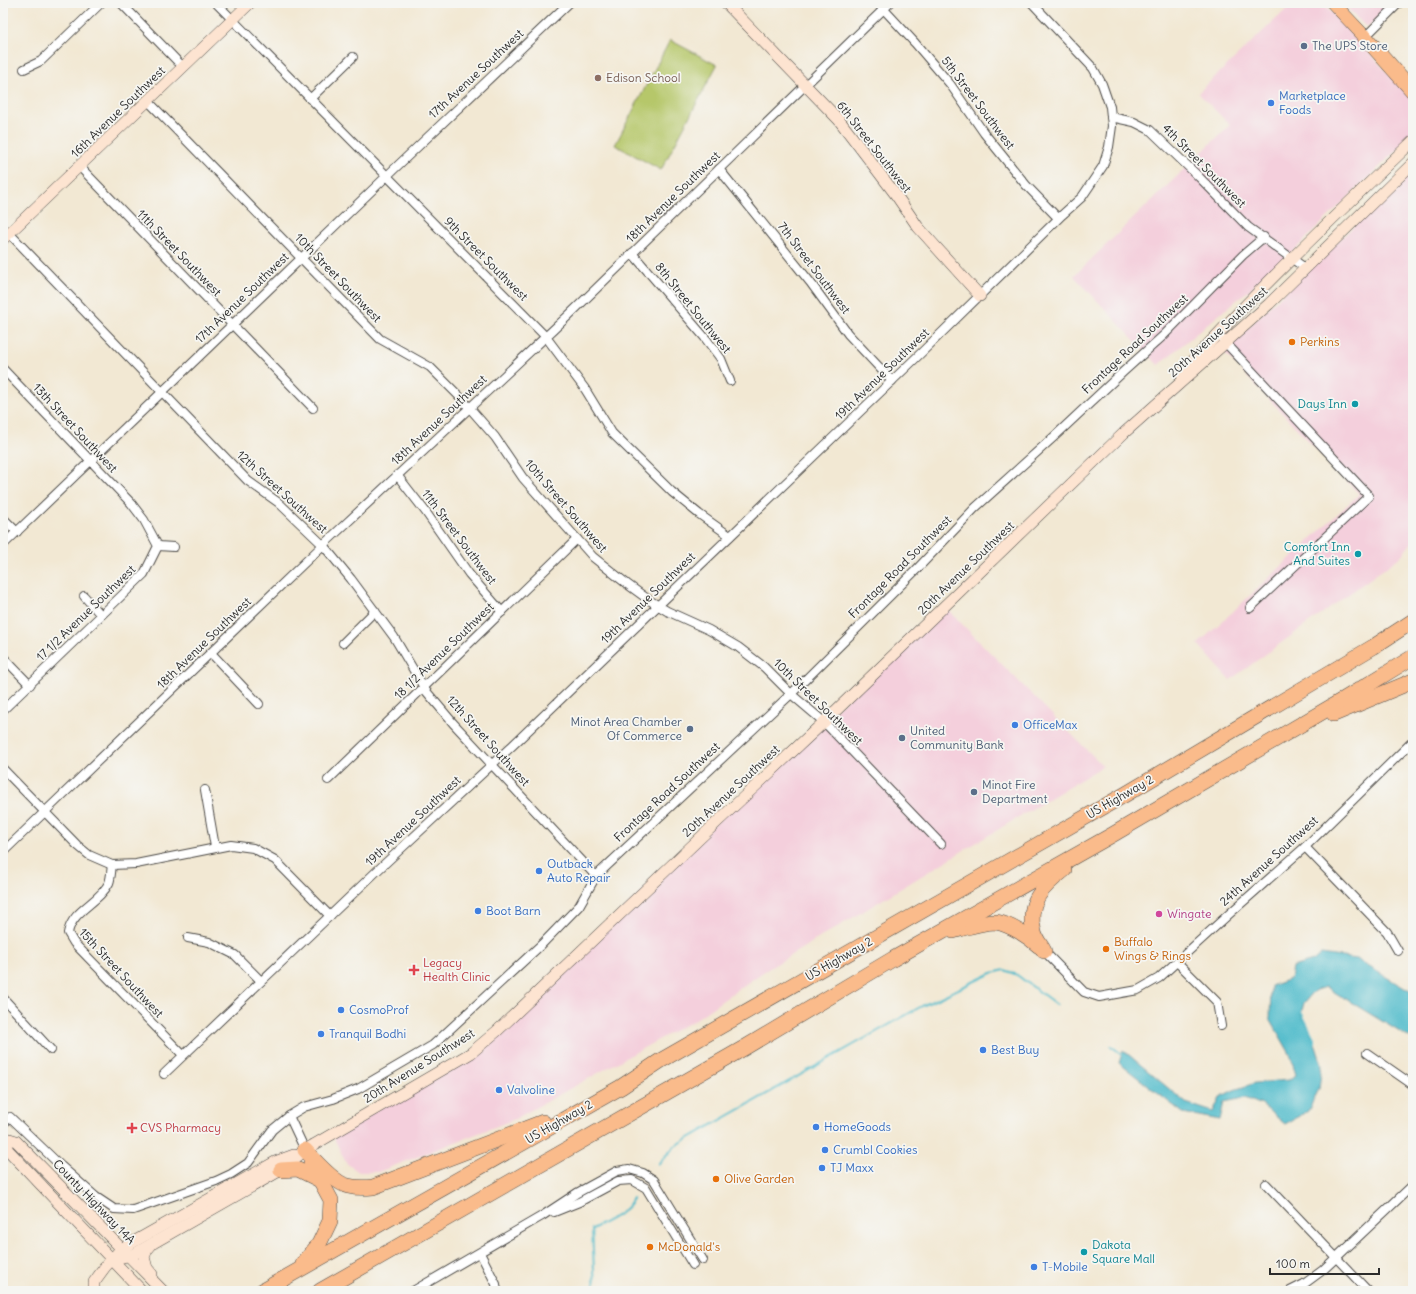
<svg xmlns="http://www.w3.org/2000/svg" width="1416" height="1294" viewBox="0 0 1416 1294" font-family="Delius,sans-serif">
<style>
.built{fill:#f4cfdc}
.green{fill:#b6c76a;stroke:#70794a}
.water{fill:#4fbbcb;stroke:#3d737b}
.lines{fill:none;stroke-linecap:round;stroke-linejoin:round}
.stream{stroke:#4fbbcb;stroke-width:2}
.street-casing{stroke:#494744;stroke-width:10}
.secondary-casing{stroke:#494744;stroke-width:12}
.primary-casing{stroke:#494744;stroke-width:14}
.highway-casing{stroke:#494744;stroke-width:16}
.street{stroke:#fff;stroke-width:8}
.secondary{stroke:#fde4d1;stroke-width:11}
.primary{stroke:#fabb8b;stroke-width:13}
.highway{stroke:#fabb8b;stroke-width:15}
.service-dot{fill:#5c6f8a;stroke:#f6f6f2;stroke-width:1.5}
.education-dot{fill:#8d6e63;stroke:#f6f6f2;stroke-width:1.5}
.shop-dot{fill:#3f7fe0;stroke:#f6f6f2;stroke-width:1.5}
.food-dot{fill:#e8710a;stroke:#f6f6f2;stroke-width:1.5}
.culture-dot{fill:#0f9aa8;stroke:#f6f6f2;stroke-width:1.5}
.hotel-dot{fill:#d1479c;stroke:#f6f6f2;stroke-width:1.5}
.health-dot{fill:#e0444e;stroke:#f6f6f2;stroke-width:1.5}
.labels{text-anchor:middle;stroke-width:3.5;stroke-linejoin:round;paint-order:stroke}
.service-label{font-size:12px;fill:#4e5e75;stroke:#f6f6f2;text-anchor:start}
.street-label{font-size:12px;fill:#2b2b2b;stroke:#f6f6f2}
.education-label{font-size:12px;fill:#785e54;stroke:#f6f6f2;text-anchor:start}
.shop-label{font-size:12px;fill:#366cbe;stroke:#f6f6f2;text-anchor:start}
.food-label{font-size:12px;fill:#c56008;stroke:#f6f6f2;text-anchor:start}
.culture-label{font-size:12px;fill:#0d838f;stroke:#f6f6f2;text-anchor:end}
.hotel-label{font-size:12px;fill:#b23c85;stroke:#f6f6f2;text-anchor:start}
.health-label{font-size:12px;fill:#be3a42;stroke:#f6f6f2;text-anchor:start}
</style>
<rect width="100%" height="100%" fill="#f6f6f2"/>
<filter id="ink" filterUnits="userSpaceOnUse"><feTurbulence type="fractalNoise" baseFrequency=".025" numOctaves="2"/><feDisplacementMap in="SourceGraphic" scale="8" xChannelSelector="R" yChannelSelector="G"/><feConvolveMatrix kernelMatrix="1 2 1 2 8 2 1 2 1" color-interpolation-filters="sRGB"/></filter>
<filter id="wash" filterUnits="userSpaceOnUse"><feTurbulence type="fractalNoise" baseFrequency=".012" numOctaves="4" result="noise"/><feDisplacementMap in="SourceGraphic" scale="16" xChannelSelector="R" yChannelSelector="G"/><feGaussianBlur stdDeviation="0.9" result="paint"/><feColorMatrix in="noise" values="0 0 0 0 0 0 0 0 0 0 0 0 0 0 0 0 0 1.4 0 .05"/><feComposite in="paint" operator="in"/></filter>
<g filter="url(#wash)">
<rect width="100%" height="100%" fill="#f2e8d3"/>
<g class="built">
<path d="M1293 3H1323L1413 100V134L1277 267 1158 365 1074 276 1230 125 1198 93Z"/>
<path d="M1342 3H1392L1367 28Z"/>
<path d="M1413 170V541L1400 557 1230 680 1198 644 1359 494 1223 351Z"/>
<path d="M945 607 1103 766 763 972 696 1019 515 1119 378 1172H359L346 1163 333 1136 469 1055Z"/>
</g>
<path class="green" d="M670 40 717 65 661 170 615 145Z"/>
<path class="water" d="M1321 954 1356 959 1413 993V1040L1326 987 1314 991 1304 1003 1301 1014 1313 1037 1322 1065 1319 1089 1308 1111 1285 1124 1262 1105 1245 1098 1224 1102 1220 1120 1183 1113 1119 1063 1123 1050 1186 1103 1213 1112 1220 1097 1234 1090 1255 1083 1289 1080 1296 1075 1290 1054 1270 1019 1271 986 1290 979 1292 967 1313 961Z"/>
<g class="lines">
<g class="stream">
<path d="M1300 1010 1314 1038V1043"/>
<path d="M1111 1046 1123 1055"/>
<path d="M658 1164 675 1146 922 1006 992 973 1005 970 1017 975 1057 1005"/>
<path d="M595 1291 592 1229C607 1221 626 1214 633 1198"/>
</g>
</g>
</g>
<g filter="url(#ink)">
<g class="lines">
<g class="street-casing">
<g id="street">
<path d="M121 3 183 67"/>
<path d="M216 3 546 337 585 389 612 433 672 492 699 514 730 536"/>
<path d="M878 3 915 43 950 84 984 133 1026 185 1058 218"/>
<path d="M1365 37 1399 3"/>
<path d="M24 69 41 61 101 3"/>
<path d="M310 99 353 57"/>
<path d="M148 101 380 339 430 367 461 398 495 437 523 478 593 557 627 584 649 600 667 611 709 630 738 647 764 667 791 694 824 722 941 844"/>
<path d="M1111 117 1134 122 1150 130 1199 177 1248 227 1305 268"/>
<path d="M79 166 313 408"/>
<path d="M719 169 810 282 848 334 892 381"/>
<path d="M9 233 248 481 279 503 323 545 351 579 394 637 426 691 453 723 596 876"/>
<path d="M632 253 706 339 721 359 730 381"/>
<path d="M1222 339 1369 496 1250 608"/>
<path d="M3 369 131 503 144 520 158 546 144 574 3 710"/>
<path d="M397 475 425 511 469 574 502 612"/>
<path d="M3 518 17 532"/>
<path d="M3 545 391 172 569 3"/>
<path d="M158 546 174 547"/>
<path d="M84 596 101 615"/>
<path d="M343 643 375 611"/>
<path d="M211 653 259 704"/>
<path d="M3 657 30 685"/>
<path d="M3 769 77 845 89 855 112 865 136 864 231 845 253 848 275 860 330 916"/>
<path d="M328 780 577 539"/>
<path d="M205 790 215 847"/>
<path d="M1305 847 1387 932 1398 951"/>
<path d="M3 852 323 545 569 315 890 3"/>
<path d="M112 865C111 871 111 878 109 883 99 903 72 910 68 933L74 943 183 1055"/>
<path d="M188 938 209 942 235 955 261 981"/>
<path d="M1044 951 1084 992 1099 997 1138 990 1159 978 1228 915 1305 847 1413 741"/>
<path d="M1177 962 1217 1002 1221 1026"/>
<path d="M3 998 51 1050"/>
<path d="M1367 1053 1413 1085"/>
<path d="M164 1074 379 869 513 745 921 353 1062 215 1082 197 1103 166 1109 147 1112 126 1110 107 1102 84 1093 68 1032 3"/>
<path d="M289 1116 305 1150"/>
<path d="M3 1124 10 1117 61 1166 96 1197 114 1209 133 1210 216 1181 231 1174 248 1163 272 1130 289 1116 304 1107 333 1099 358 1089 433 1045 542 944 579 906 596 876 791 694 916 570 975 508 1057 434 1123 372 1164 335 1243 255 1264 237"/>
<path d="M1266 1184 1368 1291"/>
<path d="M554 1212 579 1202 618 1181 632 1180 646 1188 693 1265"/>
<path d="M480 1253 496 1284 497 1291"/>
<path d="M413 1291 542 1216 577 1193 617 1171 629 1169 643 1173 654 1180 703 1260"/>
<path d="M1290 1291 1304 1284 1323 1270 1413 1185"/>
</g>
</g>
<g class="secondary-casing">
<g id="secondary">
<path d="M726 3 839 120 896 195 918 227 980 296"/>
<path d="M3 239 250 3"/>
<path d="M1181 374C1254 293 1334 217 1413 141"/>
<path d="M3 1137 16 1141 163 1291"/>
<path d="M3 1138 8 1150 142 1291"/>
<path d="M152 1244 147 1250 144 1257 147 1268 152 1274"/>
<path d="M112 1260 134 1254 281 1170 305 1150 471 1053 497 1031 717 822 824 722 1124 433 1269 304 1413 163"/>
<path d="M94 1291V1282L105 1267 121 1249 275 1162 294 1155"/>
</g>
</g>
<g class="primary-casing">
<path id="primary" d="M1333 3 1365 37"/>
</g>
<g class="highway-casing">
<g id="highway">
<path d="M1365 37 1413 91"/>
<path d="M1334 714 1413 681"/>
<path d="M953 931C963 928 986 922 996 922 1010 924 1029 937 1039 946"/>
<path d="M1044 951C1041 945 1035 939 1034 932 1026 903 1042 887 1064 870"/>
<path d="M305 1150C314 1160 336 1184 348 1186 356 1188 364 1188 373 1187L543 1122"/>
<path d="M281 1170 298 1169 320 1180"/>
<path d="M303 1264 319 1244 330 1221 331 1200 311 1163"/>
<path d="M262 1291 621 1087 660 1061 1126 794 1373 647 1413 621"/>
<path d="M320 1291 744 1048 893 959 1112 835 1341 701 1413 657"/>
</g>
</g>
<use href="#street" class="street"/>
<use href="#secondary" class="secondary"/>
<use href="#primary" class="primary"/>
<use href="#highway" class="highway"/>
</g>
</g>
<g class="service-dot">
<circle cx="1304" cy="46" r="4"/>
<circle cx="690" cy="729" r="4"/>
<circle cx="902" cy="738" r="4"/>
<circle cx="974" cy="792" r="4"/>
</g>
<circle class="education-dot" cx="598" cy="78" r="4"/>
<g class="shop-dot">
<circle cx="1271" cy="103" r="4"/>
<circle cx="1015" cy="725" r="4"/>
<circle cx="539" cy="871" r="4"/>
<circle cx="478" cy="911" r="4"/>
<circle cx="341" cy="1010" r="4"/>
<circle cx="321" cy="1034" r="4"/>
<circle cx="983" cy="1050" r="4"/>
<circle cx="499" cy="1090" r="4"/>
<circle cx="816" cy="1127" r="4"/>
<circle cx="825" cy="1150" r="4"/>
<circle cx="822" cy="1168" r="4"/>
<circle cx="1034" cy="1267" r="4"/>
</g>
<g class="food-dot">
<circle cx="1292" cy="342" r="4"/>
<circle cx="1106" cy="949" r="4"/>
<circle cx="716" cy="1179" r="4"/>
<circle cx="650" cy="1247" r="4"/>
</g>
<g class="culture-dot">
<circle cx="1355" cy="404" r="4"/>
<circle cx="1358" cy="554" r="4"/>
<circle cx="1084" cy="1252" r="4"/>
</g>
<circle class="hotel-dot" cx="1159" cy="914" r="4"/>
<g class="health-dot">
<path d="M412 964h4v4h4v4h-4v4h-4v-4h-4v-4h4z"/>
<path d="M130 1122h4v4h4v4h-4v4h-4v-4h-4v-4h4z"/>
</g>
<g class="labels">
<g class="service-label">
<text x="1312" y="50">The UPS Store</text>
<text x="682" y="726" text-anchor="end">Minot Area Chamber<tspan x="682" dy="14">Of Commerce</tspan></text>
<text x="910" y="735">United<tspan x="910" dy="14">Community Bank</tspan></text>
<text x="982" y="789">Minot Fire<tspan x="982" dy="14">Department</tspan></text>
</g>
<g class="street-label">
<text transform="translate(476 74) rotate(-43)" y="4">17th Avenue Southwest</text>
<text transform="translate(978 103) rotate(53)" y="4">5th Street Southwest</text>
<text transform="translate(118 112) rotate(-44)" y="4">16th Avenue Southwest</text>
<text transform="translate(874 147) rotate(52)" y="4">6th Street Southwest</text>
<text transform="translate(1204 166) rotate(45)" y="4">4th Street Southwest</text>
<text transform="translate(673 197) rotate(-44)" y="4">18th Avenue Southwest</text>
<text transform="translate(179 253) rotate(46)" y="4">11th Street Southwest</text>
<text transform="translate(486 259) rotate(45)" y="4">9th Street Southwest</text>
<text transform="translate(814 268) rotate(53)" y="4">7th Street Southwest</text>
<text transform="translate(338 278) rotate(46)" y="4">10th Street Southwest</text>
<text transform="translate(242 298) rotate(-44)" y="4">17th Avenue Southwest</text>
<text transform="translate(693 308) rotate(51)" y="4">8th Street Southwest</text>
<text transform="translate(1218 332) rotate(-42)" y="4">20th Avenue Southwest</text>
<text transform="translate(1135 344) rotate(-43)" y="4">Frontage Road Southwest</text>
<text transform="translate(882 374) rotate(-44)" y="4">19th Avenue Southwest</text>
<text transform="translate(439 420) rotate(-43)" y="4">18th Avenue Southwest</text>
<text transform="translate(75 428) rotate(47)" y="4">13th Street Southwest</text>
<text transform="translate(282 492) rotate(42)" y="4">12th Street Southwest</text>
<text transform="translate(566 506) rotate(49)" y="4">10th Street Southwest</text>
<text transform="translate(459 537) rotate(53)" y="4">11th Street Southwest</text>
<text transform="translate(900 567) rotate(-45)" y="4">Frontage Road Southwest</text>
<text transform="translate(966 568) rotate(-44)" y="4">20th Avenue Southwest</text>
<text transform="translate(648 598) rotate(-44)" y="4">19th Avenue Southwest</text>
<text transform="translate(86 613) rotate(-44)" y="4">17 1/2 Avenue Southwest</text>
<text transform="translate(204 643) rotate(-44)" y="4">18th Avenue Southwest</text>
<text transform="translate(444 651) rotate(-44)" y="4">18 1/2 Avenue Southwest</text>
<text transform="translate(818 702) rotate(44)" y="4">10th Street Southwest</text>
<text transform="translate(488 741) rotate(48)" y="4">12th Street Southwest</text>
<text transform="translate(731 791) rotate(-43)" y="4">20th Avenue Southwest</text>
<text transform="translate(667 792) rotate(-43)" y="4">Frontage Road Southwest</text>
<text transform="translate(1120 797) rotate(-30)" y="4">US Highway 2</text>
<text transform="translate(413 821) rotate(-43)" y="4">19th Avenue Southwest</text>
<text transform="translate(1269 861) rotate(-42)" y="4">24th Avenue Southwest</text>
<text transform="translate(839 959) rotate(-30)" y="4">US Highway 2</text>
<text transform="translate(121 973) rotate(47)" y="4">15th Street Southwest</text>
<text transform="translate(419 1066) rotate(-32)" y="4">20th Avenue Southwest</text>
<text transform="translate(559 1122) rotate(-30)" y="4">US Highway 2</text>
<text transform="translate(94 1202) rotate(46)" y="4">County Highway 14A</text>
</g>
<g class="education-label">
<text x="606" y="82">Edison School</text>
</g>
<g class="shop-label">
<text x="1279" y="100">Marketplace<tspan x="1279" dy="14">Foods</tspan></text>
<text x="1023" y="729">OfficeMax</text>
<text x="547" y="868">Outback<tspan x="547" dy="14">Auto Repair</tspan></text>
<text x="486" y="915">Boot Barn</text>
<text x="349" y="1014">CosmoProf</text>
<text x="329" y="1038">Tranquil Bodhi</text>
<text x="991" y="1054">Best Buy</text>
<text x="507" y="1094">Valvoline</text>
<text x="824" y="1131">HomeGoods</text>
<text x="833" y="1154">Crumbl Cookies</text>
<text x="830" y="1172">TJ Maxx</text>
<text x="1042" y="1271">T-Mobile</text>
</g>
<g class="food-label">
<text x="1300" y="346">Perkins</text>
<text x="1114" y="946">Buffalo<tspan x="1114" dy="14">Wings &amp; Rings</tspan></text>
<text x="724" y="1183">Olive Garden</text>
<text x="658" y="1251">McDonald's</text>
</g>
<g class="culture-label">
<text x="1347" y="408">Days Inn</text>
<text x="1350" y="551">Comfort Inn<tspan x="1350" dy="14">And Suites</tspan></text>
<text x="1092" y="1249" text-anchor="start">Dakota<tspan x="1092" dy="14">Square Mall</tspan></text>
</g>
<g class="hotel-label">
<text x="1167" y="918">Wingate</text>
</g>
<g class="health-label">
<text x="423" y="967">Legacy<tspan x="423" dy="14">Health Clinic</tspan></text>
<text x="140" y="1132">CVS Pharmacy</text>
</g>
</g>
<rect width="1416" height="1294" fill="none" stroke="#f6f6f2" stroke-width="16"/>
<path d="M1270 1268v6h109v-6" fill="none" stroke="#2b2b2b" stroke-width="2"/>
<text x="1276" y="1268" font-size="12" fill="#2b2b2b" stroke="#f6f6f2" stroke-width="3" paint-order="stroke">100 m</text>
</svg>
